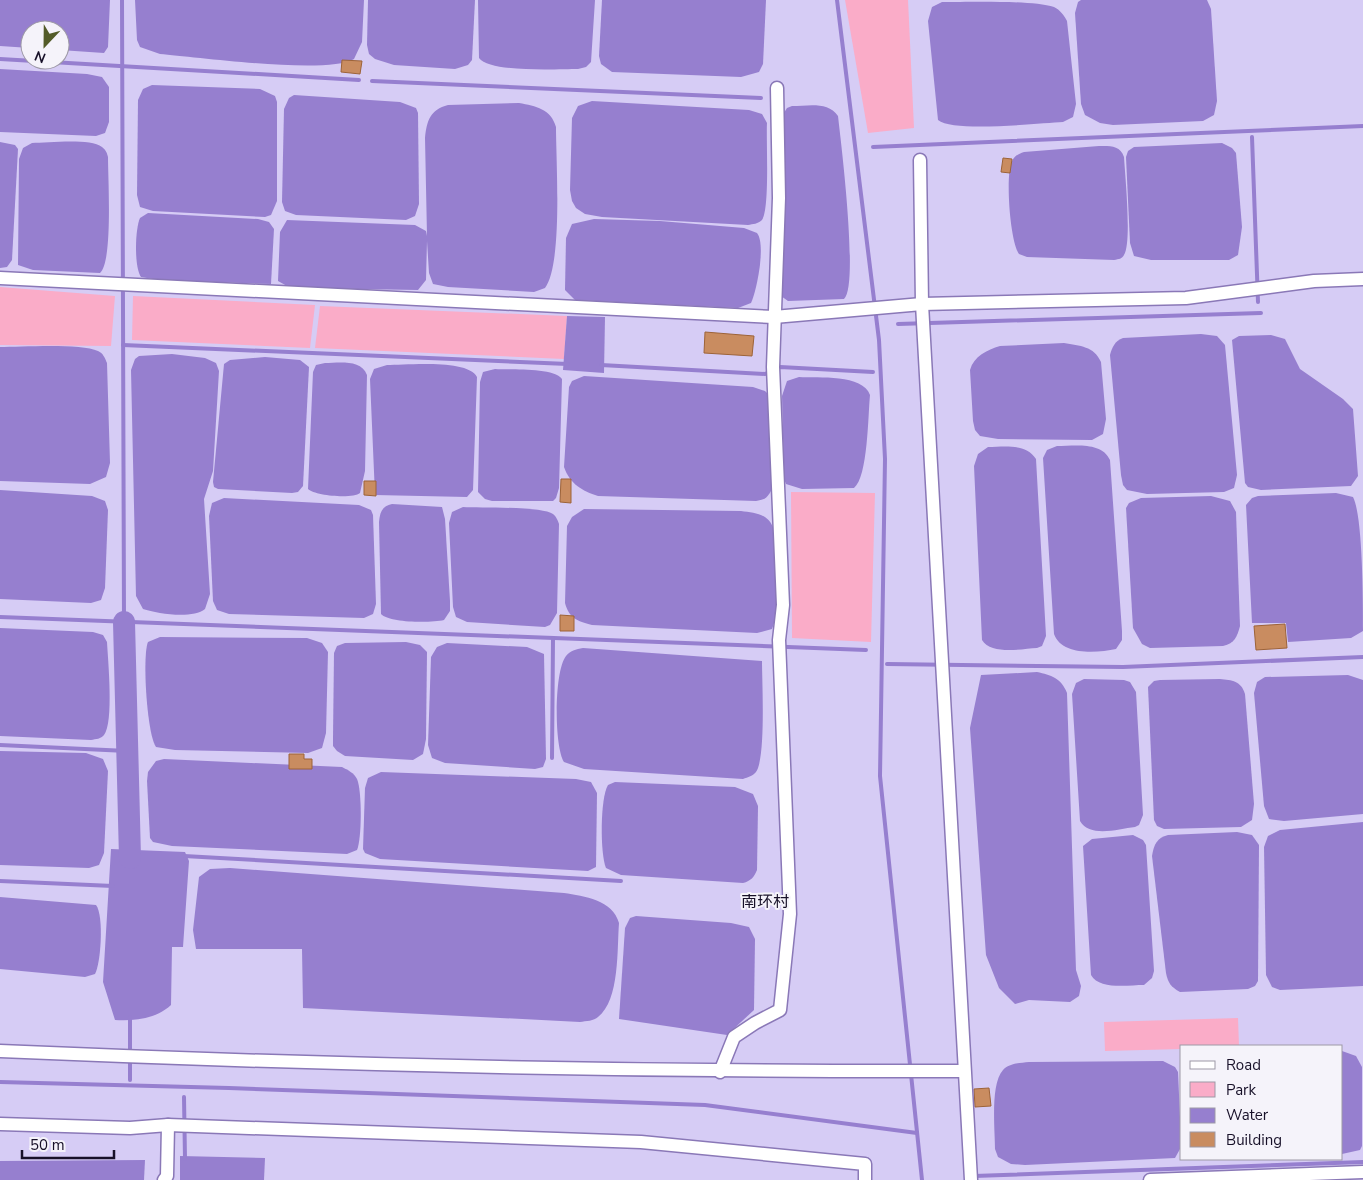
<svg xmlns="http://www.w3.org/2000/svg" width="1363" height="1180" viewBox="0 0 1363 1180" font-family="'Nunito Sans','Noto Sans SC',sans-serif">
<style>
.green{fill:#faacc8}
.water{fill:#967fcf}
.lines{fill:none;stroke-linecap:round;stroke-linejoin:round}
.stream{stroke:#967fcf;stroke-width:4}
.river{stroke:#967fcf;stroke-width:22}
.building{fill:#c98c60;stroke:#9d6338}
.minor-casing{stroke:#8a78b7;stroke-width:15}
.minor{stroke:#fff;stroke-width:12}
.labels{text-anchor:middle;stroke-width:4;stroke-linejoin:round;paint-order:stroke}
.quarter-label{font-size:16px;fill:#181129;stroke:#f5f3fa}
</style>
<rect width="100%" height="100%" fill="#d6ccf5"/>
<g class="green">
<path d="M845 0H908L914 128 868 133Z"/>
<path d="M0 287 115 296 111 346 0 345Z"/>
<path d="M133 296 315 305 310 348 132 340Z"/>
<path d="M320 306 567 316 564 359 315 348Z"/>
<path d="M791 492 875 493 871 642 792 638Z"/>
<path d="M1238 1018 1239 1046H1182V1049L1105 1051 1104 1022Z"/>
</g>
<g class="water">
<path d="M0 0H110L108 47 104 53 60 50V30H30V48L0 46Z"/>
<path d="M135 0H364L362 42 354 59C327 75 198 57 160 54L140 47 137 40Z"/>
<path d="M368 0H475L472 60 468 65 455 69 394 65 375 59 369 54 367 45Z"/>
<path d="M478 0H595L591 62 586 67 578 69C558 69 490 73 479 58Z"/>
<path d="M602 0H766L763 64 759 72 741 77 612 72 601 64 599 56Z"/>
<path d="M1081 0H1207L1211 9 1217 101 1214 115 1203 121 1113 125 1100 123 1085 115 1081 104 1075 13 1078 2Z"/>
<path d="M942 2C970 2 1031 0 1054 7 1060 10 1064 15 1067 21L1076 104 1073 117 1063 122C1039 123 954 133 938 120L928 21 932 7Z"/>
<path d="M0 69 87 74 102 77 109 87V122L105 133 96 136 0 132Z"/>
<path d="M152 85 260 89 275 96 277 102V201L271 215 265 217 153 211 140 207 137 195 138 100 143 89Z"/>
<path d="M294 95 400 102 416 108 418 113 419 204 415 216 406 220 296 215 285 211 282 202 284 109 289 98Z"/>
<path d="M592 101 749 110 762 114 767 123C766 140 770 209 762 220 758 224 753 224 748 225L602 217 585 214 576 208 572 201 570 190 572 118 578 106Z"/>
<path d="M519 103C536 106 551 109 556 127 556 160 563 264 545 288L534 292 448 287 433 284 429 273 427 241 426 280 418 290 297 288 287 286 278 281 280 232 287 220 415 225 426 231 427 236 425 138C427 120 430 110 448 105Z"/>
<path d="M792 106C808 106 828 101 838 116 841 142 859 286 844 299L788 301 781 296 782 116 787 108Z"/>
<path d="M0 142 15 145 18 149 12 260 7 267 0 268Z"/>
<path d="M32 143C48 143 90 138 102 147 106 150 107 153 108 157 108 178 113 262 100 273L33 270 18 265 19 159 23 148Z"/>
<path d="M1222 143 1232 148 1236 153 1242 227 1238 255 1229 260H1151L1134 256 1130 243 1126 157 1128 151 1134 147Z"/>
<path d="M1099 146C1110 146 1120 145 1124 157 1125 174 1132 243 1124 255 1122 259 1119 259 1114 260L1027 257 1019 254C1010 242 1005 174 1012 161 1015 155 1019 154 1024 152Z"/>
<path d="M148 213 258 219 269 222 274 229 271 284 159 280 141 277C134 267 135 229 140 218Z"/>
<path d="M594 219 660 221 744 228 757 233C766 244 757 290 751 303L738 308 575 300 565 290 566 238 572 224Z"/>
<path d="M567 316 605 317 604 373 563 370Z"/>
<path d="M1201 334 1217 336 1225 345 1237 475 1234 488 1224 492 1147 494 1127 490 1123 485 1121 475 1110 355C1112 347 1115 341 1123 338Z"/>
<path d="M1271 335 1285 339 1300 369 1343 399 1353 409 1358 476 1351 486 1261 490 1248 487 1245 483 1232 340 1239 336Z"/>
<path d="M1064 343C1080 346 1094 346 1101 362L1106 419 1103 434 1092 440 998 439 980 436 975 430 973 421 970 370C974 356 987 350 1000 346Z"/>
<path d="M0 347C21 347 81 343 98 351 103 353 105 358 107 363L110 463 106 477 90 484 0 481Z"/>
<path d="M172 354 205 358 216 363 219 371 213 471 204 499 210 594 205 609C193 619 158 614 143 609L136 596 131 370 135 359 139 356Z"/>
<path d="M265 357 300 360 309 367 303 486 298 492 292 493 218 489 214 487 213 482 224 364 230 360Z"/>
<path d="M325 363C339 363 361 359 367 375L365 471 360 493C353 499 315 496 308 489L313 372 316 365Z"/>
<path d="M387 365C407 365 468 359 477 377L473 490 467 497 375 495 370 379 374 369Z"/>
<path d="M495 369C510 370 553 367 562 379L559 488 556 498 553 501H492L485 499 478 492 480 382 483 372Z"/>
<path d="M584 376 753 387 765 391 769 395 772 489C768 497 765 500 756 501L598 496C582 491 570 484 564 467L569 387 572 381Z"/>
<path d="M799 377C818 378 863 374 870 395 868 415 868 477 854 488L802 489 786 484 784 479 782 396 787 381Z"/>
<path d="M1057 446C1073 446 1102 441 1110 460L1122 631V640L1116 649C1097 653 1062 656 1054 634L1043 458 1047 450Z"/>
<path d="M988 447C1004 447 1026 443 1036 459L1046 636 1042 646 1037 648C1021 649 991 655 982 640L974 466 978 454Z"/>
<path d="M0 490 92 496 105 501 108 510 105 588 101 600 91 603 0 599Z"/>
<path d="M1336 493 1353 497C1363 516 1363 604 1363 631L1351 638 1288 642 1286 623H1252L1246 505 1252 498 1258 496Z"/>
<path d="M1211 496 1230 501 1236 512 1240 626C1237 637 1235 643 1223 646L1150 648 1142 644 1133 628 1126 508 1129 503 1141 498Z"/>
<path d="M224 498 359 505 371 510 373 515 376 604 373 614 364 618 229 614 217 610 213 601 209 516 212 503Z"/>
<path d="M392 504 442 507 445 519 450 601V611L444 620C431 623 389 623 381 614L379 522C380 512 382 506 392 504Z"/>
<path d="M463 507C479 508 542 506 553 514 556 516 558 521 559 524L557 613 550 625 545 627 467 622 456 617 453 607 449 523 452 512Z"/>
<path d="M584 509 741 511C754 513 767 513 773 527L777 615 772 629 757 633 592 625C577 621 569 618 565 603L567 526 572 517Z"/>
<path d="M0 628 93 632 103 635 107 642C108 660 114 723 104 735 101 739 96 739 91 740L0 736Z"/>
<path d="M160 637 307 638 322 643 328 652 326 733 322 748 308 753 175 750 156 747C147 735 142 656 148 642Z"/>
<path d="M406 642 420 645 427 652 426 739 423 754 413 760 345 756 337 751 333 746V738L334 653 337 646 345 643Z"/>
<path d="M447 643 527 647 544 654 546 759 543 767 535 769 445 763 432 758 428 745 431 657 437 647Z"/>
<path d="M583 648 762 661C762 682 766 758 756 772 753 776 748 777 743 779L584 769 564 762C554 746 554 671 566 656 570 651 576 649 583 648Z"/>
<path d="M1037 672C1051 675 1061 678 1067 693L1076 970 1081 986 1079 996 1070 1002 1029 1000 1015 1004 999 988 986 955 970 728 981 675Z"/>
<path d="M1348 675 1363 680V814L1284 821 1269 819 1264 806 1254 693 1257 682 1265 677Z"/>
<path d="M1084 679 1124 680 1130 682 1136 692 1143 815 1139 825 1135 827C1118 829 1090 838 1080 821L1072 694 1076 683Z"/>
<path d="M1220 679C1232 680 1241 681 1245 694L1254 804 1252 820 1241 827 1164 829 1157 826 1154 820 1148 687 1154 681 1160 680Z"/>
<path d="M0 751 86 753 103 759 108 771 104 853 99 865 89 868 0 865Z"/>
<path d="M164 759 342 767C348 770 354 773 357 779 362 790 362 838 357 850L347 854 172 846 153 842 150 838 147 781 148 772 156 761Z"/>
<path d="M381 772 576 779 591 782 597 793 596 867 588 871 380 859 365 853 363 849 365 788 368 778Z"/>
<path d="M615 782 735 787 753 794 758 806 757 870C754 877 751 881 743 883L621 875 606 868C600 854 600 798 608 785Z"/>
<path d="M1363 822V986L1280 990 1272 987 1266 975 1264 847 1268 836 1280 830Z"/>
<path d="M1237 832 1252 835 1259 845 1258 981 1255 986 1248 989 1180 992C1171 987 1168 983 1166 973L1152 856C1154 844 1157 838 1168 835Z"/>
<path d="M1133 835 1143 840 1146 845 1154 971 1152 978 1144 985C1128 985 1099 990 1091 975L1083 846 1092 839Z"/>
<path d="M111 849 185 852 189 861 183 947H172L171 1005C156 1019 135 1021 115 1020L103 982Z"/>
<path d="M230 868 564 893C584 896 613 900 619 923 617 948 620 1000 598 1017 594 1021 586 1021 580 1022L303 1008 302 949H196L193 930 199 877 210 869Z"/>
<path d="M0 897 96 905C104 915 101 963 95 974L85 977 0 969Z"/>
<path d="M636 916 731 923 749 927 755 939 754 1010 727 1035 619 1019 625 928 630 918Z"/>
<path d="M1342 1051 1356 1056 1362 1067V1146L1360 1150 1342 1154Z"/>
<path d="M1163 1061 1175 1067 1178 1072 1181 1140 1180 1149 1175 1158 1025 1165 1011 1164 998 1157 995 1149C995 1130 990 1084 1003 1070 1009 1063 1020 1063 1029 1062Z"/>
<path d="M180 1156 265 1158 264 1180H180Z"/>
<path d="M145 1160 144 1180H0V1161Z"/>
</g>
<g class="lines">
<g class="stream">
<path d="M122 0 124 622"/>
<path d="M837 0 879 340 885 459 880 776 922 1180"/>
<path d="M0 59 359 80"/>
<path d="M372 81 761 98"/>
<path d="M1252 137 1258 302"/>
<path d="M873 147 1363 126"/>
<path d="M898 324 1261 313"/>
<path d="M123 345 568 364"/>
<path d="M601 365 765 374 780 367 873 372"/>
<path d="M0 617 866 650"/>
<path d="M887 664 1123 667 1363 657"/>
<path d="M0 745 127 751"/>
<path d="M552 758 553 638"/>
<path d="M184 856 621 881"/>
<path d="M0 881 113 886"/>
<path d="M130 1080V1017"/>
<path d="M0 1082 229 1088 705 1105 917 1133"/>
<path d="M184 1097 185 1159"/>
<path d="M974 1176 1363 1162"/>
</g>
<path class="river" d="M124 622 130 858"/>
</g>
<g class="building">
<path d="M342 60 362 61 360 74 341 72Z"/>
<path d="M1003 158 1012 159 1010 173 1001 172Z"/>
<path d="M705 332 754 336 752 356 704 353Z"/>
<path d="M561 479H571V503L560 502Z"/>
<path d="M364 481H376V496L364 495Z"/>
<path d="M560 615 574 616V631H560Z"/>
<path d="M1285 624 1287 648 1256 650 1254 626Z"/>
<path d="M289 754H304V759H312V769H289Z"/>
<path d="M989 1088 991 1106 975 1107 974 1089Z"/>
</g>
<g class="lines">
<g class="minor-casing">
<g id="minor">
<path d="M920 160 922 304 971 1180"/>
<path d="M0 278 774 317 922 304 1186 298 1314 281 1363 279"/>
<path d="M0 1051C321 1065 642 1072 964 1071"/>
<path d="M720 1072 734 1037 755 1023 780 1010 790 914 779 640 783 605 773 367 779 198 777 88"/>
<path d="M0 1124 130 1128 168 1125 641 1142 865 1164V1180"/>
<path d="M164 1180 167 1176 168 1125"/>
<path d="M1150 1180 1363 1172"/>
</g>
</g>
<use href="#minor" class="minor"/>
</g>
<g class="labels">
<g class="quarter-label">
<text x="765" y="907">南环村</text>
</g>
</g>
<rect x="1180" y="1045" width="162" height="115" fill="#f5f3fa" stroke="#9d99a6"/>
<rect x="1190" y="1061" width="25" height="8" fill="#ffffff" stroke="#9d99a6"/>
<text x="1226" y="1070" font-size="15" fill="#181129">Road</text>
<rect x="1190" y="1082" width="25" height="15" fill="#faacc8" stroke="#9d99a6"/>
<text x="1226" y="1095" font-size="15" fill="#181129">Park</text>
<rect x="1190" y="1108" width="25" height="15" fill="#967fcf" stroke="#9d99a6"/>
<text x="1226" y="1120" font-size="15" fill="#181129">Water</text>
<rect x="1190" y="1132" width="25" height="15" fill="#c98c60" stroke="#9d99a6"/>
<text x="1226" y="1145" font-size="15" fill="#181129">Building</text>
<g transform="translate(45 45) rotate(202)"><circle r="24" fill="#f5f3fa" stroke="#9d99a6"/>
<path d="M0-4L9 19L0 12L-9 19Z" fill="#535b29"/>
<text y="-8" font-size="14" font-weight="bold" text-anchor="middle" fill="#181129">N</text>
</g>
<path d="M22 1150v8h92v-8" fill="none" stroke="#181129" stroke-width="2.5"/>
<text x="30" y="1150" font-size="15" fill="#181129" stroke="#f5f3fa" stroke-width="4" paint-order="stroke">50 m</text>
</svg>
